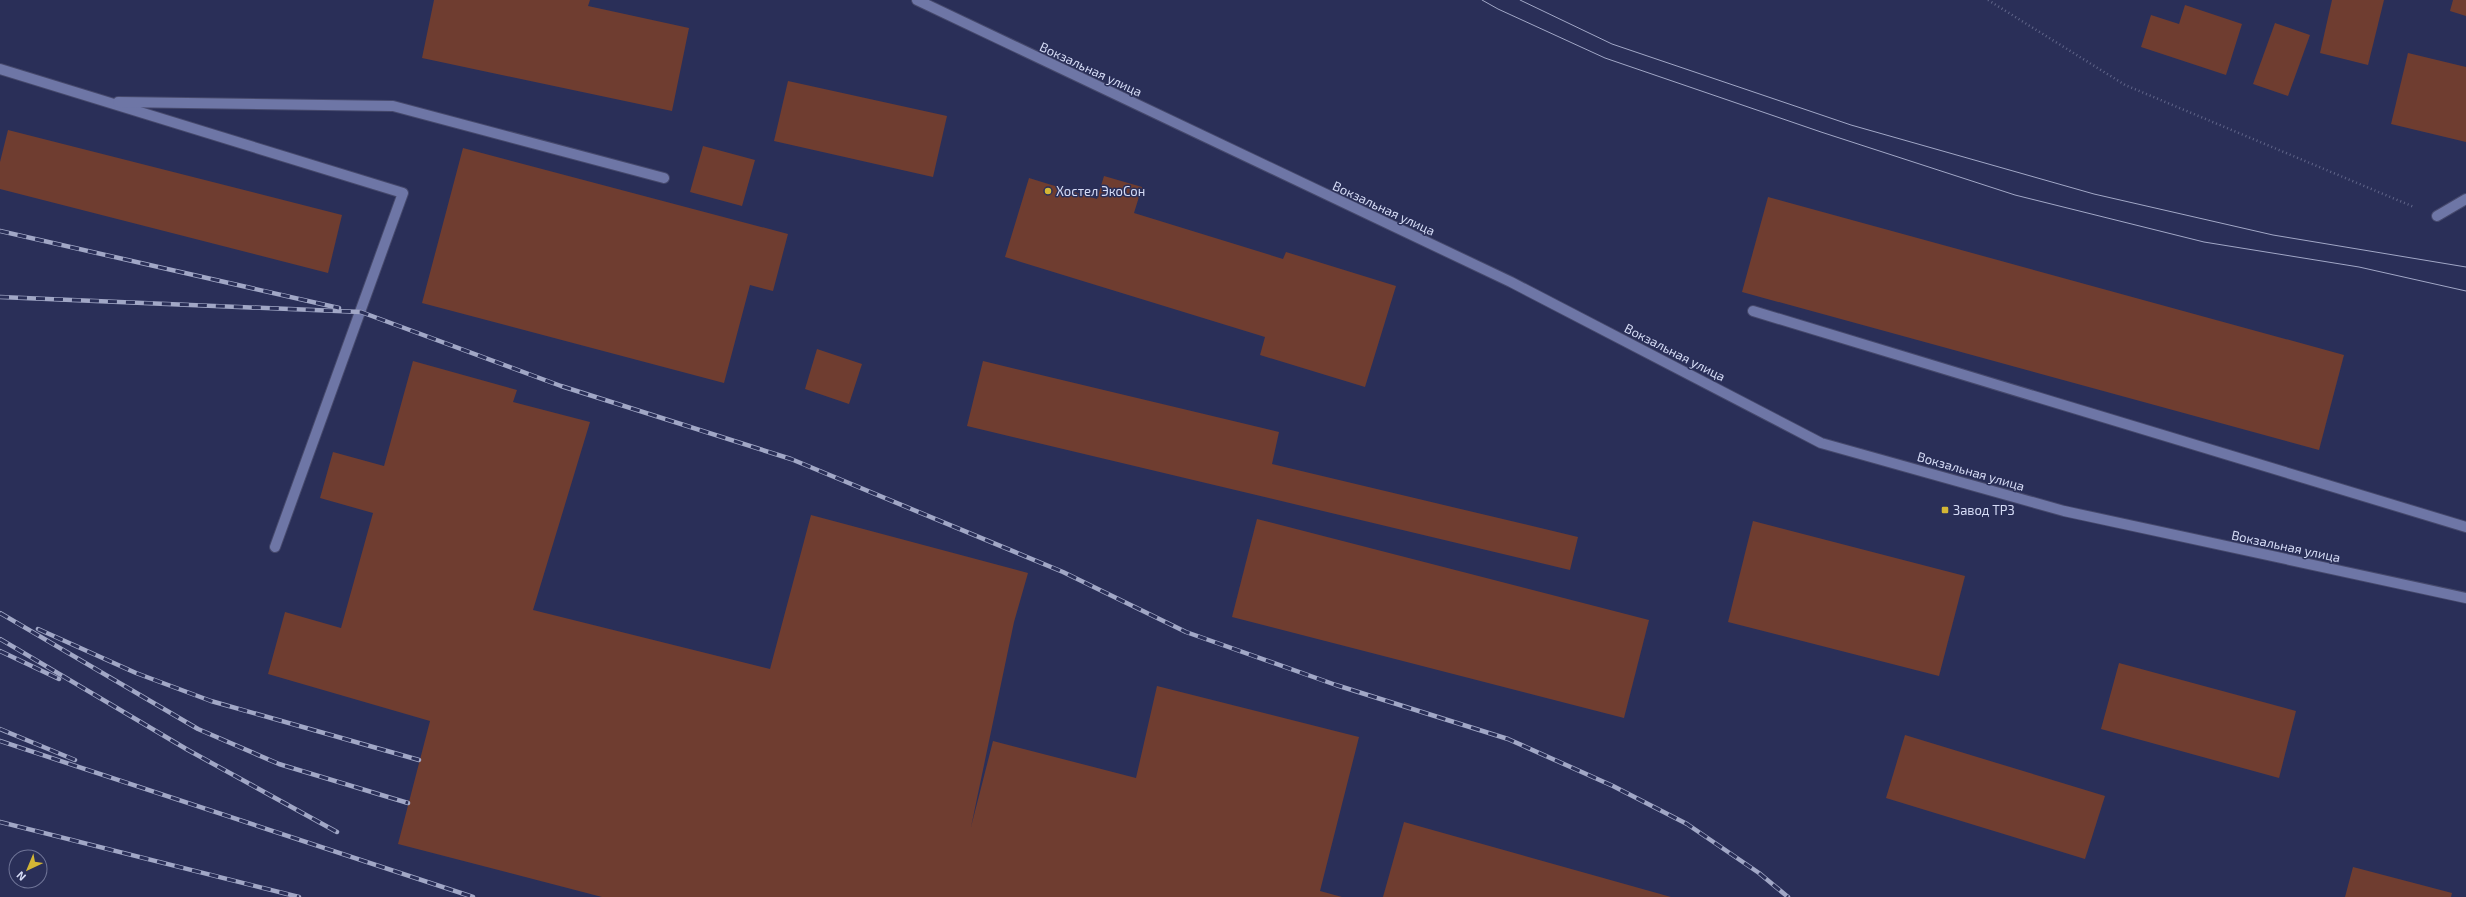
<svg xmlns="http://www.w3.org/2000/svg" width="2466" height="897" viewBox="0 0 2466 897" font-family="'Exo 2',sans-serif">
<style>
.building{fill:#6f3d30}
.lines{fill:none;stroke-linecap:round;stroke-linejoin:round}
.minor-casing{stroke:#46496c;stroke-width:12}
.path{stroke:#61668a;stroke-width:2.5;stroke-dasharray:1 3;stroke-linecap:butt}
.minor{stroke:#6e76a6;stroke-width:10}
.tram{stroke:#a1a7c6;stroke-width:1}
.rail-casing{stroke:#a1a7c6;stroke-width:4.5}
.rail{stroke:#2a2f58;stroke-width:3;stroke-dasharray:9;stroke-linecap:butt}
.poi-dot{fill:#d3b635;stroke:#2a2f58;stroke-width:1.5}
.labels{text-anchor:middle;stroke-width:3;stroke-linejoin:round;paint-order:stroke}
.street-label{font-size:13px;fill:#d6dcf6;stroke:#2a2f58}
.poi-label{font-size:13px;fill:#d6dcf6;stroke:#2a2f58;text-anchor:start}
</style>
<rect width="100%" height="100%" fill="#2a2f58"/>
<g class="building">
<path d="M434 0H590L588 6 689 28 672 111 422 58Z"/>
<path d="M2332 0H2384L2368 65 2320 53Z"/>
<path d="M2453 0H2466V16L2450 11Z"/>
<path d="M2185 5 2242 24 2226 75 2141 47 2151 15 2179 24Z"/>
<path d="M2275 23 2310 35 2288 96 2253 84Z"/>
<path d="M2408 53 2466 67V142L2391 124Z"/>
<path d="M788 81 947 116 933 177 774 141Z"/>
<path d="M8 130 342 215 328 273 0 189V162Z"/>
<path d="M703 146 755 160 742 206 690 192Z"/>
<path d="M463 148 788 234 773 291 750 285 724 383 422 303Z"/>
<path d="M1104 176 1142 187 1134 213 1283 259 1286 252 1396 286 1365 387 1260 355 1265 337 1005 257 1029 178 1097 199Z"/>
<path d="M1768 197 2344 355 2319 450 1742 292Z"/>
<path d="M817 349 862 364 849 404 805 389Z"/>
<path d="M413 361 517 390 513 402 590 422 533 610 770 669 811 515 1028 573 1014 622 971 827 993 741 1136 778 1157 686 1359 737 1320 891 1342 897H602L398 844 430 721 268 674 285 612 341 628 373 513 320 498 333 452 384 466Z"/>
<path d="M983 361 1279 432 1272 464 1578 537 1570 570 967 426Z"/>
<path d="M1257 519 1649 620 1624 718 1232 617Z"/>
<path d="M1753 521 1965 576 1939 676 1728 622Z"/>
<path d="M2119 663 2296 711 2279 778 2101 729Z"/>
<path d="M1905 735 2105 796 2085 859 1886 798Z"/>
<path d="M1404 822 1671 897H1383Z"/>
<path d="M2353 867 2452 893 2451 897H2345Z"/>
</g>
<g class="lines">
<g class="minor-casing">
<g id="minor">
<path d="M917 0 1511 282 1821 443 2064 511 2466 598"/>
<path d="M0 69 403 193 275 547"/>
<path d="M118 102 393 106 664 178"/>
<path d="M2437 216 2466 199"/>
<path d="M1753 311 2466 527"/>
</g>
</g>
<path class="path" d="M1988 0 2125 85 2414 207"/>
<use href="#minor" class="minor"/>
<g class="tram">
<path d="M1482 0 1498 9 1605 58 1821 132 2015 195 2204 242 2359 267 2466 291"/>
<path d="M1520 0 1612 44 1851 125 2094 194 2273 235 2466 267"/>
</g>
<g class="rail-casing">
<g id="rail">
<path d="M0 231 339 308"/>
<path d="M0 297 361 312 561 386 791 459 1063 572 1186 632 1336 685 1508 739 1613 786 1687 824 1759 873 1788 897"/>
<path d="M0 613 198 729 279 764 408 803"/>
<path d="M38 629 136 673 211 701 419 760"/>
<path d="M0 639 188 750 337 832"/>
<path d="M0 651 59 679"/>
<path d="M0 729 75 760"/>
<path d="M0 741 473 897"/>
<path d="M0 822 299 897"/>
</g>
</g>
<use href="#rail" class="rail"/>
</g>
<g class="poi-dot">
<circle cx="1048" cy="191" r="4"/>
<rect x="1941" y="506" width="8" height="8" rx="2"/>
</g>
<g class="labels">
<g class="street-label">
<text transform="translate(1091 69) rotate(25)" y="5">Вокзальная улица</text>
<text transform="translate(1384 208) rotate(25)" y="5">Вокзальная улица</text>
<text transform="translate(1675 352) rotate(27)" y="5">Вокзальная улица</text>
<text transform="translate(1971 471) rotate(16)" y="5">Вокзальная улица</text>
<text transform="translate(2286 546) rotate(12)" y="5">Вокзальная улица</text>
</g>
<g class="poi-label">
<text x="1056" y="196">Хостел ЭкоСон</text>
<text x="1953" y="515">Завод ТРЗ</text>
</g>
</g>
<g transform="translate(28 869) rotate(224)"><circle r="19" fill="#2a2f58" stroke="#6f7497"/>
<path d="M0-3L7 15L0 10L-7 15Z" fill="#d3b635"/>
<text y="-6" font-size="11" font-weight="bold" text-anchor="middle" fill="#d6dcf6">N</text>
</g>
</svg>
